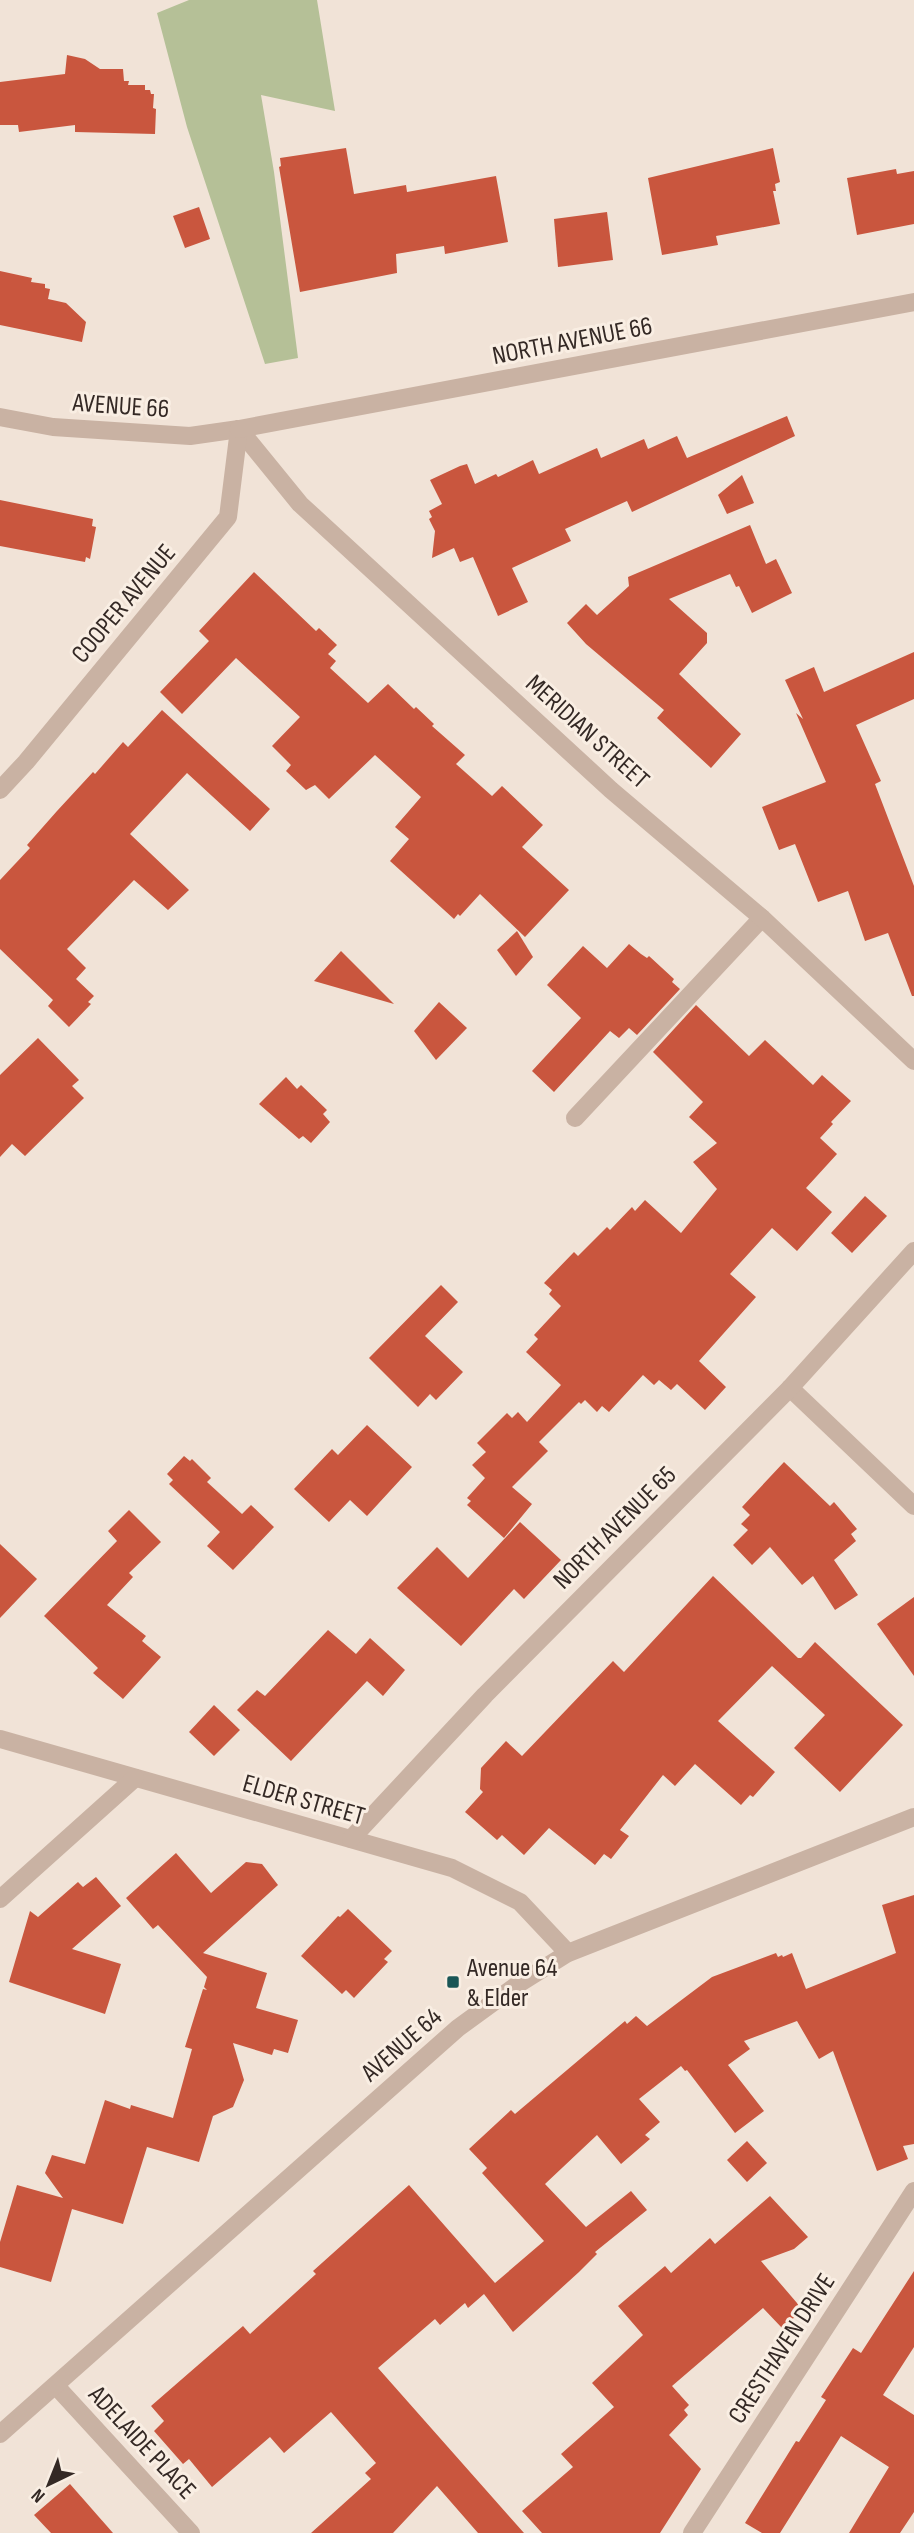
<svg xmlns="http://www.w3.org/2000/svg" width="914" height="2533" viewBox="0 0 914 2533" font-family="'Sofia Sans Condensed',sans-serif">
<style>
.green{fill:#b5c097}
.building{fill:#c9563e}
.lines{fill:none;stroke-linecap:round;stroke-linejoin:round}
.service{stroke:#c9b2a3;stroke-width:18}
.minor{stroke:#c9b2a3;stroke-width:18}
.tertiary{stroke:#c9b2a3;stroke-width:18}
.poi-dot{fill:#1a5656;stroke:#f9eee3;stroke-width:2.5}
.labels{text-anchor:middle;stroke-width:6;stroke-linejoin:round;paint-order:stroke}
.street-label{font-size:26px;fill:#342925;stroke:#f9eee3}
.poi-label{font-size:26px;fill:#342925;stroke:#f9eee3;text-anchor:start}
</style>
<rect width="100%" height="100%" fill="#f1e3d7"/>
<path class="green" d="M189 0H317L335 111 261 95 274 172 298 358 265 364 187 127 157 13Z"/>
<g class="building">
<path d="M67 55 85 59 100 69H123L124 81H129L128 85H145V90H150L151 94H154L153 108 156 109 155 134 75 132V125L19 132 18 125H0V82L65 74Z"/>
<path d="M346 148 354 194 406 185 407 192 496 176 508 242 445 254 444 246 396 254 397 273 300 292 279 167 281 166 280 158Z"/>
<path d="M773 148 780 182 775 184 776 191H773L780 224 716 236 718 245 662 255 648 178Z"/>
<path d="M896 169 897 174 914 171V224L857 235 847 178Z"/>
<path d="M199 207 210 239 185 248 173 216Z"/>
<path d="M607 212 613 260 558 267 554 219Z"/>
<path d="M0 271 32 278 31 282 45 284V288L50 289 48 299 66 303 86 322 82 342 0 325Z"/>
<path d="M787 416 795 436 632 512 627 501 565 529 571 541 512 568 528 602 498 616 473 557 460 562 454 548 432 558 435 531 429 519 432 517 429 511 442 504 430 480 460 466 467 464 475 484 496 474 498 477 533 460 539 474 597 448 601 458 644 439 648 449 677 436 687 458Z"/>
<path d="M742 475 754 503 727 514 718 495Z"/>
<path d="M0 500 93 519 92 526 96 527 90 559 86 557 85 562 0 546Z"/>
<path d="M750 525 766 564 776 559 792 593 752 613 739 586 736 587 730 574 669 599 707 633V643L679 674 741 734 711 768 657 718 664 710 586 644 567 623 586 604 597 615 629 586 628 577Z"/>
<path d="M254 572 316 631 319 628 337 645 328 654 336 661 330 668 368 703 388 684 414 709 416 707 434 724 432 726 465 755 456 764 492 796 502 786 543 825 522 847 569 890 525 937 480 894 460 916 458 914 454 919 390 861 409 839 395 827 421 797 375 755 329 799 315 785 306 790 286 771 291 765 272 746 300 717 236 658 182 714 160 692 209 641 199 631Z"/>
<path d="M914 652V699L856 725 881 781 875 784 914 886V996H912L888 933 865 941 848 891 818 902 795 844 779 850 762 807 826 782 796 713 803 719 785 680 814 667 824 692Z"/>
<path d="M162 710 270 809 250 831 187 773 130 834 189 890 168 910 134 880 67 949 86 968 76 979 94 996 88 1002 91 1004 69 1027 48 1006 53 1000 0 949V880L30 848 27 845 57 811 93 772 95 774 123 742 128 747Z"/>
<path d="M517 931 533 957 516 976 497 950Z"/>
<path d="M629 944 641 954 647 958 649 956 674 979 672 982 680 989 637 1035 629 1028 619 1038 610 1031 554 1092 532 1071 581 1018 547 985 583 946 607 968Z"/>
<path d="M341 951 394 1004 314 981Z"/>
<path d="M439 1002 467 1028 436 1060 414 1031Z"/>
<path d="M696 1005 749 1056 765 1040 813 1085 822 1075 851 1101 831 1122 833 1124 820 1138 837 1154 806 1188 832 1212 797 1251 772 1228 730 1274 756 1297 699 1361 726 1387 705 1410 677 1384 671 1390 659 1380 654 1385 643 1375 609 1412 602 1406 597 1412 585 1400 581 1404 579 1402 539 1442 548 1451 512 1487 532 1504 504 1538 467 1505 471 1501 467 1498 485 1478 472 1465 486 1452 477 1443 507 1413 512 1418 518 1412 527 1422 561 1385 526 1352 538 1339 534 1335 561 1306 549 1294 552 1290 544 1283 574 1252 578 1256 607 1227 610 1230 632 1207 635 1211 645 1200 681 1233 717 1189 693 1162 717 1143 689 1117 703 1102 653 1052Z"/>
<path d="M38 1038 79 1080 72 1086 84 1098 25 1156 12 1144 0 1157V1075Z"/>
<path d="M286 1077 297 1089 301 1085 327 1110 323 1114 330 1122 311 1143 303 1136 299 1139 259 1104Z"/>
<path d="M865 1196 887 1216 852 1253 831 1233Z"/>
<path d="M441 1285 458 1302 425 1336 463 1372 436 1400 430 1394 418 1407 369 1358Z"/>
<path d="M367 1425 412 1467 367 1516 350 1500 329 1522 294 1489 332 1449 338 1455Z"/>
<path d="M184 1456 190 1461 192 1459 211 1478 207 1482 242 1514 251 1505 274 1527 233 1570 207 1546 220 1532 169 1484 173 1480 167 1474Z"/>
<path d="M784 1462 830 1506 834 1502 857 1529 851 1534 856 1541 834 1560 858 1595 835 1610 813 1576 802 1585 770 1547 752 1565 733 1545 748 1530 741 1524 750 1515 742 1507Z"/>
<path d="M129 1510 161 1542 129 1573 133 1577 107 1605 146 1636 142 1641 161 1657 123 1699 93 1673 98 1668 44 1616 117 1541 108 1531Z"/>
<path d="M520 1522 561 1560 524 1599 514 1589 461 1646 397 1588 437 1547 468 1578Z"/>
<path d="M0 1544 37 1579 0 1618Z"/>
<path d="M713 1576 798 1658H801L815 1642 903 1725 840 1792 794 1748 825 1715 772 1666 718 1721 775 1772 753 1797 750 1795 741 1805 695 1764 675 1786 663 1775 620 1830 629 1836 611 1859 604 1854 595 1865 549 1828 524 1855 502 1835 497 1840 465 1812 483 1792 480 1789 481 1768 506 1741 522 1756 613 1661 624 1672Z"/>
<path d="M914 1597V1676L877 1624Z"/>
<path d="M328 1630 356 1654 370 1638 405 1670 383 1696 367 1681 291 1761 237 1710 257 1690 265 1696Z"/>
<path d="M214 1705 240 1730 214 1756 189 1732Z"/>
<path d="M176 1853 211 1893 246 1862 262 1864 278 1885 203 1953 267 1973 256 2008 298 2020 288 2053 274 2049 272 2055 233 2043 244 2080 233 2107 213 2116 199 2162 147 2147 123 2224 72 2209 51 2282 0 2267V2242L17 2185 63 2198 45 2173 52 2155 85 2164 105 2100 130 2109 131 2105 173 2118 192 2049 185 2047 203 1989 207 1990 204 1987 207 1977 158 1925 153 1929 126 1898Z"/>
<path d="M96 1877 121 1906 72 1949 121 1964 105 2014 9 1982 30 1911 38 1917 78 1882 83 1887Z"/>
<path d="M914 1895V2144L903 2146 908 2159 877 2171 833 2051 819 2059 797 2021 744 2041 750 2049 728 2065 764 2111 735 2133 687 2070 685 2071 681 2066 639 2099 660 2122 645 2135 650 2139 621 2164 597 2135 545 2184 586 2227 631 2191 647 2210 595 2252 597 2254 579 2272 513 2332 484 2294 468 2308 465 2303 440 2325 435 2319 378 2368 524 2533H478L437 2486 393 2533H311L371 2479 365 2473 376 2463 331 2412 284 2453 270 2437 212 2487 189 2459 183 2464 154 2431 164 2421 151 2406 243 2326 250 2334 316 2274 313 2271 409 2185 495 2283 544 2241 482 2173 487 2168 469 2149 511 2110 515 2114 625 2021 627 2024 636 2016 647 2026 712 1977 776 1953 778 1957 782 1955 783 1957 792 1953 806 1989 896 1953 882 1905Z"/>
<path d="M348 1909 392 1951 384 1959 388 1962 354 1998 346 1990 342 1994 301 1956 338 1916 340 1917Z"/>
<path d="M747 2141 767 2163 747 2182 727 2160Z"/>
<path d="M770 2196 808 2237 794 2249 761 2261 803 2310 782 2328 763 2308 672 2386 689 2405 684 2410 688 2415 669 2435 701 2469 660 2533H542L522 2511 573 2467 561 2454 614 2407 592 2383 643 2335 618 2306 665 2266 671 2273 710 2238 715 2244Z"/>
<path d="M914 2271V2347L883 2395 914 2415V2512L900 2533H849L889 2467 841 2436 780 2533H762L745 2523 796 2441 799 2442 826 2400 821 2397 853 2348 861 2353Z"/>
<path d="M70 2484 113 2533H51L34 2515Z"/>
</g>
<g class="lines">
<path class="service" d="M575 1118 762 918"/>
<g class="minor">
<path d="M0 417 53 427 190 436 239 429"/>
<path d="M239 429 300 504 611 790 762 918 914 1061"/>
<path d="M0 790 26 762 228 517 239 429"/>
<path d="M790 1388 914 1506"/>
<path d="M0 1739 452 1868 520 1902 568 1953"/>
<path d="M351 1839 485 1695 790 1388 914 1251"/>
<path d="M0 1899 135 1778"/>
<path d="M56 2386 191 2533"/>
<path d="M692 2533 914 2191"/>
</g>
<g class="tertiary">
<path d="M239 429 914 302"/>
<path d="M0 2434 458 2028 517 1985 568 1953 914 1817"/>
</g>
</g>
<rect class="poi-dot" x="446" y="1975" width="14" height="14" rx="3.5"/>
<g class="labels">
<g class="street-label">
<text transform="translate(572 340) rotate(-11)" y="9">NORTH AVENUE 66</text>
<text transform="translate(121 405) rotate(4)" y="9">AVENUE 66</text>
<text transform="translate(123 603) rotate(-50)" y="9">COOPER AVENUE</text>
<text transform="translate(588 731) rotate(42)" y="9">MERIDIAN STREET</text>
<text transform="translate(614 1527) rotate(-45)" y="9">NORTH AVENUE 65</text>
<text transform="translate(304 1799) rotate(16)" y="9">ELDER STREET</text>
<text transform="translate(401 2044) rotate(-41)" y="9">AVENUE 64</text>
<text transform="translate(781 2348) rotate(-57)" y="9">CRESTHAVEN DRIVE</text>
<text transform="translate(143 2442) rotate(47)" y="9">ADELAIDE PLACE</text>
</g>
<g class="poi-label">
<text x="467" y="1976">Avenue 64<tspan x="467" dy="30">&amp; Elder</tspan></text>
</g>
</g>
<g transform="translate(49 2484) rotate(223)" stroke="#f9eee3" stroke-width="5" paint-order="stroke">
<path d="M0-5L12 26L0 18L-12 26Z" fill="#342925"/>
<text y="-10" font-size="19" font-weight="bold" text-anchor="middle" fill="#342925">N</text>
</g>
</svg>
